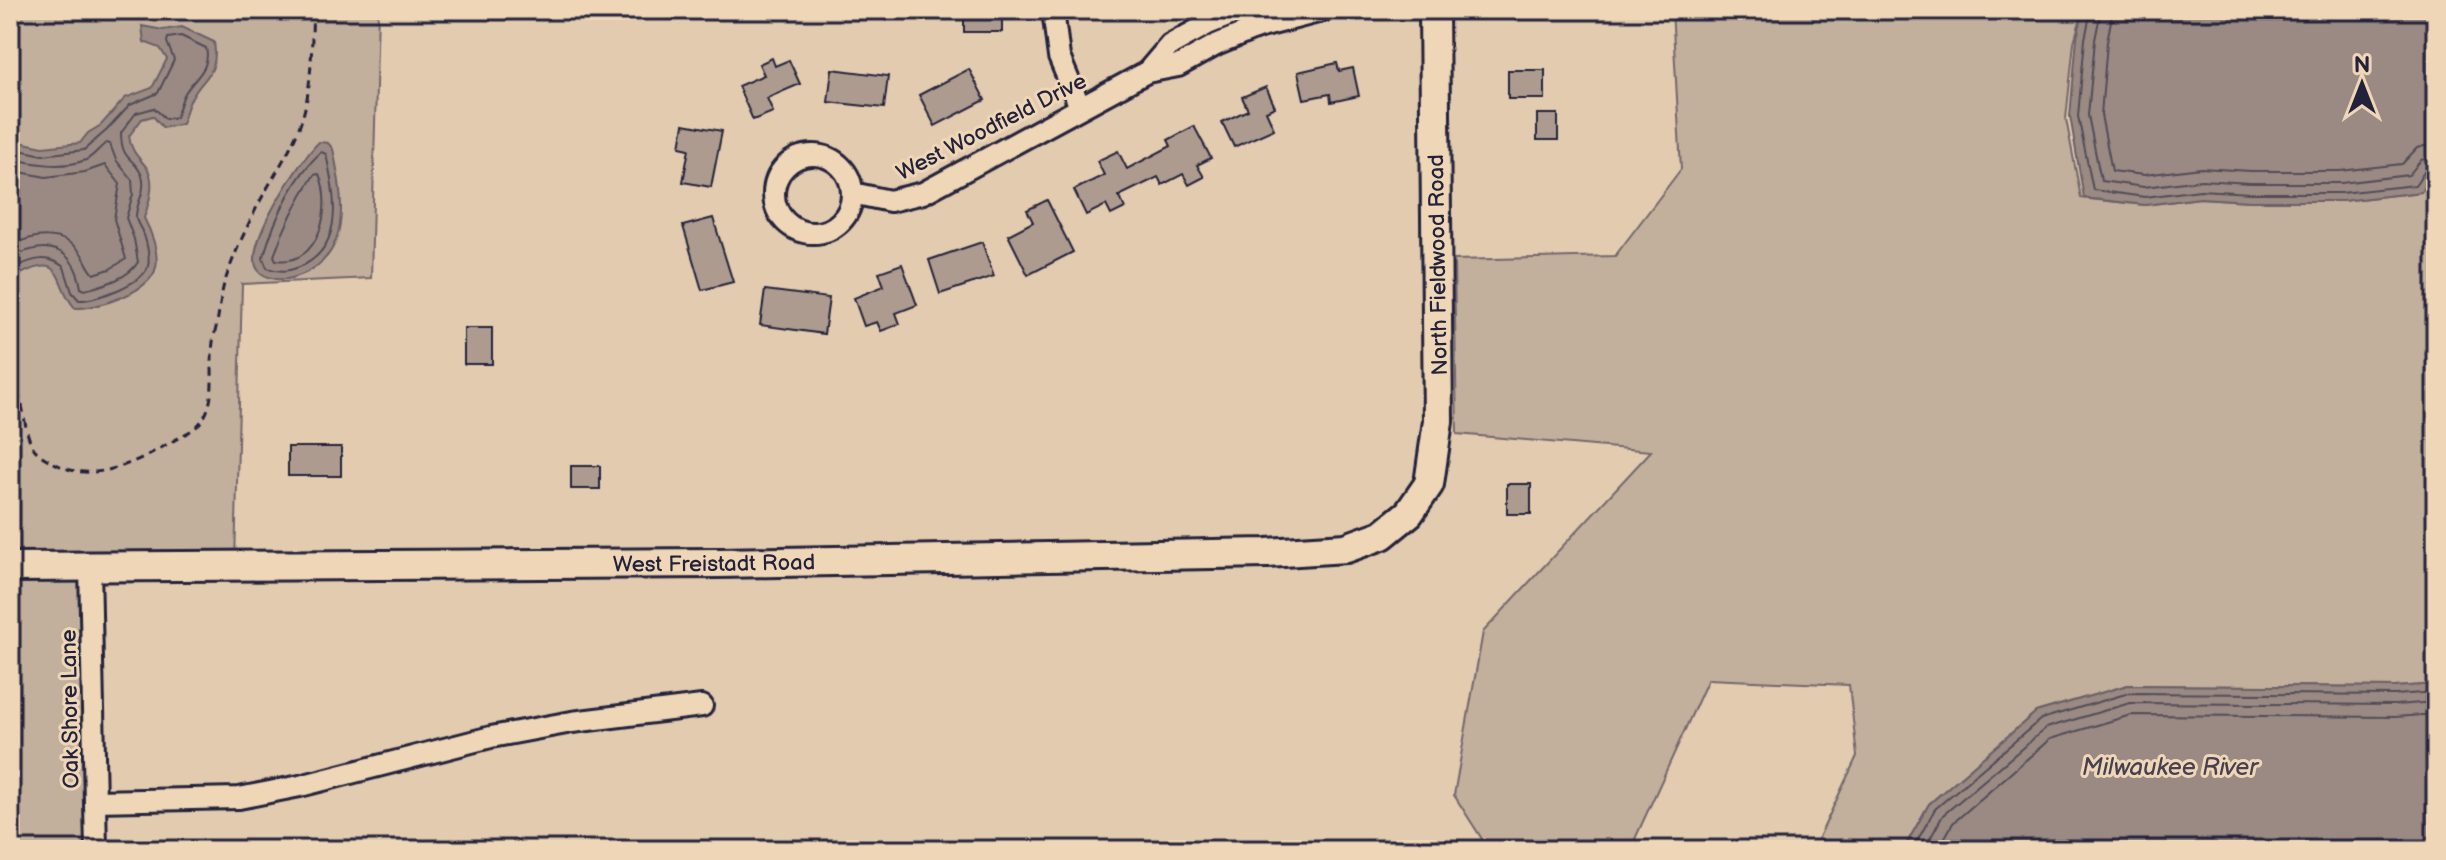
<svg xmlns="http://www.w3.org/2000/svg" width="2446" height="860" viewBox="0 0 2446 860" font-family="'Balsamiq Sans',sans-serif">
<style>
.green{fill:#c2af9c;stroke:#72686c;stroke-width:2}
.water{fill:#9a8a83;stroke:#6a6066;stroke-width:2}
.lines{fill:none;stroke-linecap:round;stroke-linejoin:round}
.shore{stroke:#524c58;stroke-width:2}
.building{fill:#ad9b8f;stroke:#22223b;stroke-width:2}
.street-casing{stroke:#22223b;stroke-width:26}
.secondary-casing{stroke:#22223b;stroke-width:34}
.path{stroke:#22223b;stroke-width:3;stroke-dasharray:8 6;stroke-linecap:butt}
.street{stroke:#efd6b7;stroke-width:20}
.secondary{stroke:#efd6b7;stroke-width:28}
.labels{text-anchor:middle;stroke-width:6;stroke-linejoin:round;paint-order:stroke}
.street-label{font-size:22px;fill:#22223b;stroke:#efd6b7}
.water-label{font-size:24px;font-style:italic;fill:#464151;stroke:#efd6b7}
</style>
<rect width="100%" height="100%" fill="#e3cbb0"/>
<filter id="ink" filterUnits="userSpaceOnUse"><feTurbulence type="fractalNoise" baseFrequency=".0125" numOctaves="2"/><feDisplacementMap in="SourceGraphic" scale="16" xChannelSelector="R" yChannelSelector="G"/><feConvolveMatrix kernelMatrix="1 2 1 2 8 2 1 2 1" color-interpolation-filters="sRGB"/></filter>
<g filter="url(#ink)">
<g class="green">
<path d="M10 10H378L371 278 242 284 235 564 91 566 96 850H10Z"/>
<path d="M1672 10H2083L2074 42 2066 119 2081 198 2145 205 2200 198 2250 201H2342L2421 192 2436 168V684L2395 687 2128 685 2036 712 1929 804 1903 850H1813L1857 756 1849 685 1708 679 1630 850H1489L1454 795 1483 632 1651 451 1457 434 1454 260 1615 256 1681 169Z"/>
</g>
<g class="water">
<path d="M2084 10H2436V168L2421 192 2342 201H2250L2200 198 2145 205 2084 198 2070 116 2077 37Z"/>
<path d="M142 26 163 30 182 27 214 42C219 75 204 75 191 99 187 106 185 116 182 124L163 128 153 116 142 119 129 136C131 152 138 156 147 168 156 182 149 203 144 218 151 231 159 252 156 267 151 292 97 309 75 308 54 285 65 251 21 274L10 313V140L43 147 80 143 88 133 101 125 125 98 152 88 167 59 160 48 144 42Z"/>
<path d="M319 142 328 143 333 149C343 197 355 260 292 278 282 281 265 279 258 270 241 247 301 159 319 142Z"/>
<path d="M2436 684V850H1903L1929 804 2036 712 2128 685 2395 687Z"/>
</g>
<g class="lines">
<g class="shore">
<path d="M2091 10 2085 39 2078 116 2093 190 2145 197 2200 190 2250 193H2341L2415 185 2427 168 2436 165"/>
<path d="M2101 10 2095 40 2088 115 2101 181 2144 187 2201 180 2250 183H2341L2409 175 2421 160 2436 155"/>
<path d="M2113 10 2107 42 2101 115 2112 171 2144 175 2201 168 2251 171H2340L2402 164 2417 148 2436 143"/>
<path d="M10 148 43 155 84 150 107 130 130 105 158 93 174 60 167 42 168 38 181 36 206 48C211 69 195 77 185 93 181 100 179 110 176 117L166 119 154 108 136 113 121 133C121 162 135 157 142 176 147 192 135 204 136 218 137 224 142 230 144 235 147 243 150 258 148 266 144 283 95 301 79 300L72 292 64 267C48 255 34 258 17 267L10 282"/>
<path d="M321 152 326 154C334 191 346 243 304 265 291 271 281 273 267 268L263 258C274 221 292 179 321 152Z"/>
<path d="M10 158C34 164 62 169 86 160 94 156 99 148 106 143L110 144 116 160 132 180 133 194 126 218 134 239 138 262C128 279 103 285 85 290L81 288C74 245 44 239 10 259"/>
<path d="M10 170 46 177 85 172 105 165 120 184 114 219 126 259 110 269 94 274C88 268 86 260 81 253 63 230 33 234 10 246"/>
<path d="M319 174C333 206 320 267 276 260L274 256C284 227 297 201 314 175Z"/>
<path d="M1912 850 1935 809 2041 719 2129 693 2395 695 2436 692"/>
<path d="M1924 850 1943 815 2046 728 2130 703 2395 705 2436 702"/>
<path d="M1938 850 1953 823 2050 739 2131 715 2395 717 2436 714"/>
</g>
</g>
<g class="building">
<rect x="964" y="10" width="38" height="22"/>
<path d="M772 58 775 66 789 60 800 84 767 98 773 112 753 120 738 86 764 75 759 64Z"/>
<path d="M1337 63 1339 71 1353 68 1359 96 1331 102 1330 94 1304 99 1298 72Z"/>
<path d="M832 69 888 76 884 108 828 102Z"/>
<path d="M969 69 985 100 935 126 919 95Z"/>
<rect x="1508" y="70" width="37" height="29"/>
<path d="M1266 87 1275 107 1266 111 1274 129 1234 147 1222 122 1248 110 1242 97Z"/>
<rect x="1537" y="114" width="21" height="26"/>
<path d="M684 124 722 131 711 187 683 182 689 149 680 147Z"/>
<path d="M1194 126 1211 158 1197 165 1204 177 1189 185 1183 174 1162 185 1158 177 1119 196 1125 208 1111 215 1106 205 1086 215 1074 190 1104 175 1097 161 1118 151 1127 169 1171 146 1168 140Z"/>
<path d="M1047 200 1073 252 1028 275 1008 235 1033 222 1027 210Z"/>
<path d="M713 218 733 282 702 290 683 226Z"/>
<path d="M982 242 994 276 940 294 929 260Z"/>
<path d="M902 264 917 305 896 313 900 324 881 331 877 322 864 326 854 298 884 286 879 272Z"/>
<path d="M765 290 829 298 824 334 760 325Z"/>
<rect x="464" y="328" width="28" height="36"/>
<rect x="288" y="447" width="53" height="29"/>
<rect x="571" y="466" width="29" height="23"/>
<rect x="1507" y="484" width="24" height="30"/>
</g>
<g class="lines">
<g class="street-casing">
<g id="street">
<path d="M1053 10 1059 57 1080 107"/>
<path d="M1147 72 1170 45 1208 24 1243 10"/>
<circle cx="813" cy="194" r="39"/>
<path d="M852 193 890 201 923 193 1147 72 1178 66 1216 45 1257 28 1326 10"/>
<path d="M90 566 96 850"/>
<path d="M95 801 239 798 300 786 491 737 572 722 702 706"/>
</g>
</g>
<g class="secondary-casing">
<g id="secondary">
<path id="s1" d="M10 567 719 563 1267 553 1346 548 1382 535 1409 513 1429 484 1438 421 1434 10"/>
</g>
</g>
<path class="path" d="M10 380C27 399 21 424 32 445 36 454 47 459 56 464 102 489 154 451 194 429 223 404 206 364 215 332 219 316 220 299 224 284 233 257 245 230 258 205 273 176 292 150 302 119 313 83 311 46 313 10"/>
<use href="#street" class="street"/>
<use href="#secondary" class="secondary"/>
</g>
</g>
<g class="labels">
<g class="street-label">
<text transform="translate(991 126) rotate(-27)" y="8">West Woodfield Drive</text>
<text transform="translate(1437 265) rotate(-91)" y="8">North Fieldwood Road</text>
<text dy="8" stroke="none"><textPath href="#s1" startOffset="704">West Freistadt Road</textPath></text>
<text transform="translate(69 709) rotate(-91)" y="8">Oak Shore Lane</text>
</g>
<g class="water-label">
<text x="2170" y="775">Milwaukee River</text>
</g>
</g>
<rect width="2446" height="860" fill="none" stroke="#efd6b7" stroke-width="40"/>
<rect x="20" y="20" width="2406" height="820" fill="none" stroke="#22223b" stroke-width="3" filter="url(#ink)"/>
<g transform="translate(2362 84)" stroke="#efd6b7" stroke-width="6" paint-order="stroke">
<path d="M0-6L14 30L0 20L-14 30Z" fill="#22223b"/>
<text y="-12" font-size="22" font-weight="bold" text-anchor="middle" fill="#22223b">N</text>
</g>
</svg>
